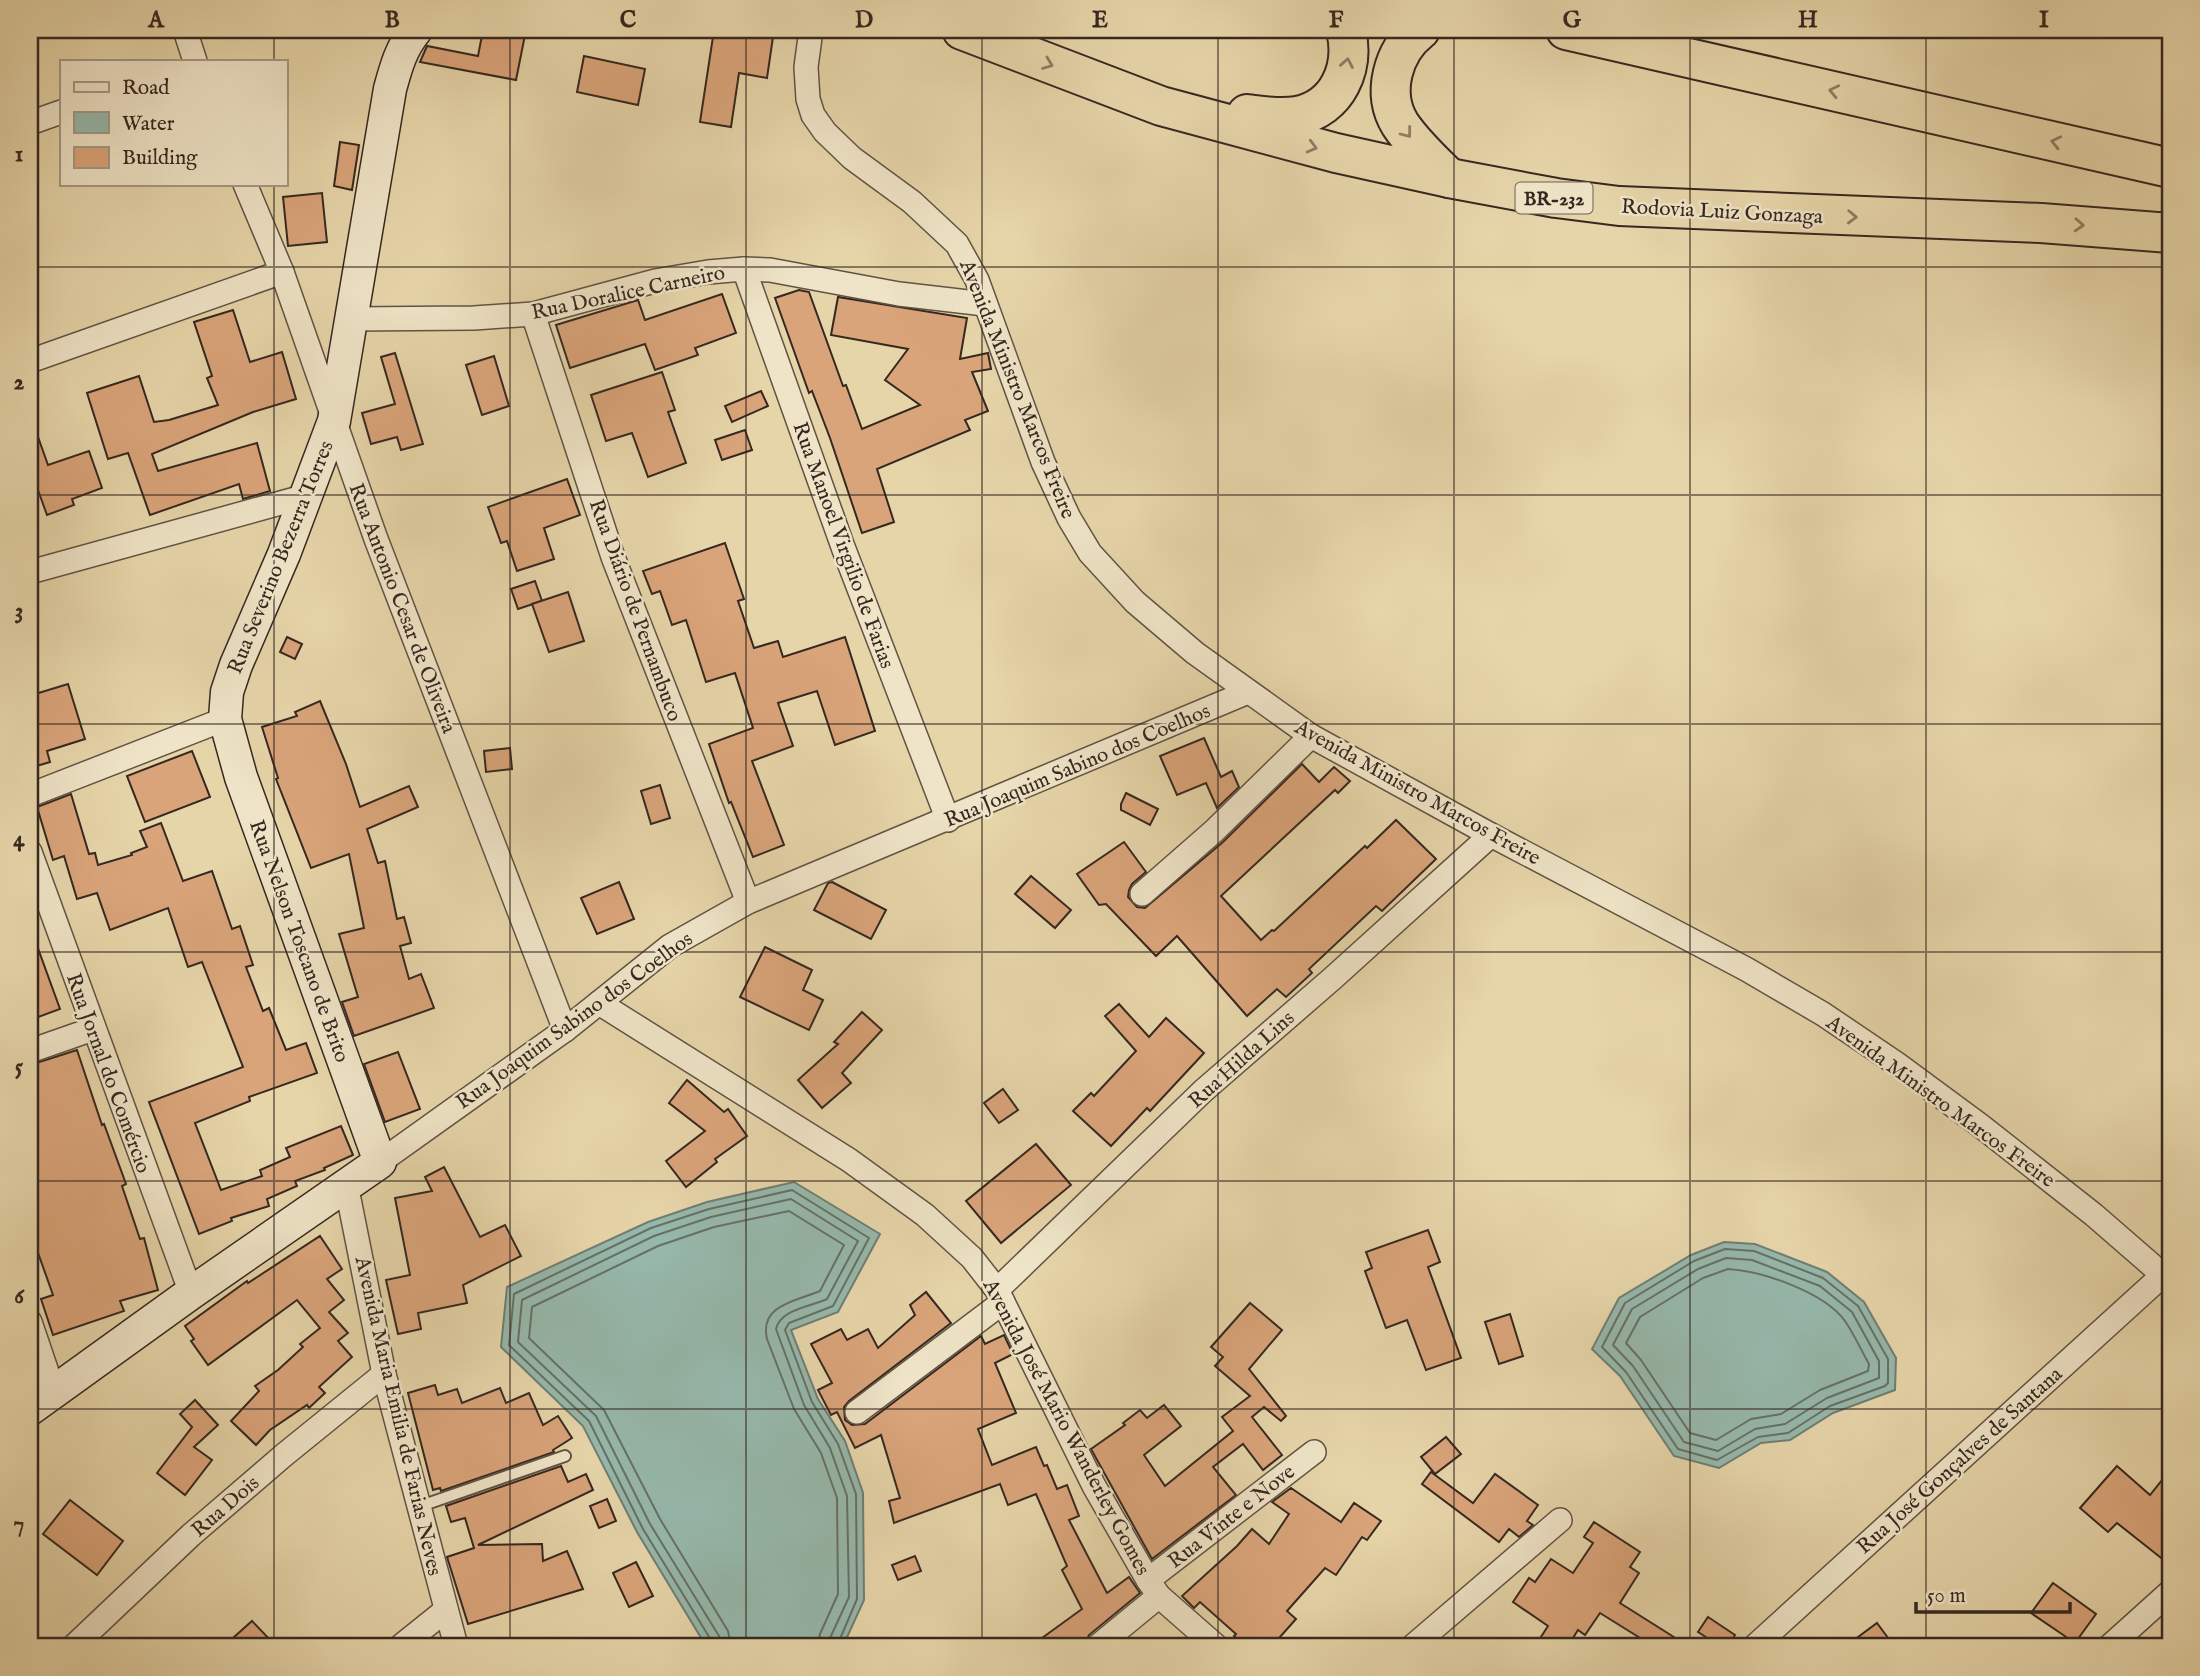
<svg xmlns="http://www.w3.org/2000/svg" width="2200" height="1676" viewBox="0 0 2200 1676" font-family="'IM FELL English',serif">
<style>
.water{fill:#96b8ab;stroke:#6f7e74;stroke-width:2}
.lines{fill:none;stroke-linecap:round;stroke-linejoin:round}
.shore{stroke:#667066;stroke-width:2}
.building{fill:#daa47a;stroke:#352821;stroke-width:2}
.service-casing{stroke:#615343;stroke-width:14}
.minor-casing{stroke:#615343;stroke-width:26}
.secondary-casing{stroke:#352821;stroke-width:35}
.trunk-casing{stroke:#352821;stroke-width:42}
.service{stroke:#efe4c7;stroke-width:10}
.minor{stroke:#efe4c7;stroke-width:23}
.secondary{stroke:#efe4c7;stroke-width:32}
.trunk{stroke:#e6d5a9;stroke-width:38}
.oneway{stroke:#8e7e65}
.grid{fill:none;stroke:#352821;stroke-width:2;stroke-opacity:0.55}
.labels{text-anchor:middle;stroke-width:5;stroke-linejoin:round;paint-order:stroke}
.shield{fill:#efe4c7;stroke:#6d6053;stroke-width:2}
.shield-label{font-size:19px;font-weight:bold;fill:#352821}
.street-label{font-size:21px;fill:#352821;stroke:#efe4c7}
.neatline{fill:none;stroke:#352821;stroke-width:2.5}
.grid-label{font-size:23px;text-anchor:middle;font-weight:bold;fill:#352821}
</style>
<rect width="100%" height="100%" fill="#e6d5a9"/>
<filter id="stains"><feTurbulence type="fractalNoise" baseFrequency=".00286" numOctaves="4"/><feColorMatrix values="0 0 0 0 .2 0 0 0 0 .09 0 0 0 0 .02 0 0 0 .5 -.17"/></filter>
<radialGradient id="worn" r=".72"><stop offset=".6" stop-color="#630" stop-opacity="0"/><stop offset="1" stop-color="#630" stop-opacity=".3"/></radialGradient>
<g class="water">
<path d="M794 1182 880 1234 838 1312 791 1330 818 1399 845 1441 863 1493 864 1600 843 1646H706L637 1532 583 1426 501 1347 507 1287 648 1222 707 1202Z"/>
<path d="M1724 1242 1755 1244 1827 1272 1864 1302 1896 1358 1895 1390 1833 1413 1790 1440 1761 1443 1719 1468 1674 1456 1620 1376 1592 1349 1619 1298 1691 1255Z"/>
</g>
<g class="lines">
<g class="shore">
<path d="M1725 1249 1754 1251 1823 1278 1858 1306 1888 1359V1383L1885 1386 1830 1406 1788 1433 1758 1437 1717 1460 1678 1449 1626 1372 1602 1347 1625 1303 1694 1261Z"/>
<path d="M1726 1258 1752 1260 1820 1286 1852 1312 1879 1361V1378L1827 1398 1785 1424 1755 1429 1718 1451 1684 1442 1633 1366 1613 1345 1632 1309 1698 1269Z"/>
<path d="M1728 1269C1762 1271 1824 1292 1845 1321 1854 1334 1861 1350 1869 1364L1868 1371 1820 1390 1781 1414 1751 1419 1716 1440 1690 1433 1641 1360 1626 1343 1640 1317 1703 1278Z"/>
<path d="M712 1646 711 1640 643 1529 589 1421 509 1345 514 1294 651 1228 709 1209 792 1190 869 1238 833 1306 789 1323 785 1330 812 1402 838 1444 856 1494 857 1599 837 1646"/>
<path d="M721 1646 719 1636 650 1524 596 1416 518 1342 522 1300 654 1236 711 1217 791 1199 858 1241 827 1299C810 1307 781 1309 776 1329L804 1405 830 1448 847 1496 849 1597 830 1638 828 1646"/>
<path d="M731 1646 728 1631 660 1519 604 1410 529 1338 532 1307 658 1246 714 1227 789 1211 844 1245 820 1291C796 1301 759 1305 767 1339L794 1409 821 1453 837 1498 838 1594 820 1634 818 1646"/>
</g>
</g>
<g class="building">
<path d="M483 30H526L516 80 420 62 427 46 478 56Z"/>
<path d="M714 30H774L767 78 739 73 731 127 700 122Z"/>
<path d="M584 56 645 69 638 105 577 92Z"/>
<path d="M340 142 359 145 352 190 334 186Z"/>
<path d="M322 193 327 242 288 246 283 197Z"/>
<path d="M799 290 809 292 843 386 846 385 862 429 920 405 885 380 908 349 831 335 838 297 967 318 960 359 988 353 991 369 972 372 988 411 965 420 970 430 877 469 894 522 862 533 830 438 812 391 809 393 775 298Z"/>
<path d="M722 294 736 333 695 348 698 355 655 370 645 344 570 368 556 325 638 300 645 320Z"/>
<path d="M233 310 250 362 282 352 296 399 253 412 152 454 158 471 257 443 270 491 243 499 239 484 150 515 128 453 108 459 87 393 139 376 154 422 169 420 218 405 207 378 212 376 194 322Z"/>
<path d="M395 353 423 444 401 450 397 437 371 444 362 413 395 404 381 357Z"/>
<path d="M494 356 509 406 482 415 466 365Z"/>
<path d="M662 372 675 410 668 412 686 463 648 477 632 433 606 441 591 395Z"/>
<path d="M761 391 768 406 732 422 725 406Z"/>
<path d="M32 420 48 465 89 451 102 488 72 499 74 505 47 515 30 468V421Z"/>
<path d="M745 430 752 450 722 460 715 440Z"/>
<path d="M567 479 580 515 544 528 554 559 517 571 507 541 501 543 488 507Z"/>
<path d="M725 543 744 599 738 601 754 648 778 641 783 657 845 637 875 731 835 745 817 691 778 703 793 746 752 761 784 845 753 857 731 802 729 803 709 744 753 728 735 673 706 682 686 620 672 625 660 591 652 594 643 571Z"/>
<path d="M535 581 542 601 518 609 511 589Z"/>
<path d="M568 592 584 641 549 652 532 604Z"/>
<path d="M287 637 302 644 295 659 280 652Z"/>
<path d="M68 684 85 739 47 751 50 762 30 768V709L33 708 35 713 37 712 32 695Z"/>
<path d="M320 701 346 764 360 807 409 786 418 807 367 829 378 863 385 861 397 919 404 917 411 943 400 946 409 979 421 974 434 1008 354 1036 342 1002 358 997 339 934 364 928 349 854 311 868 276 779 278 778 262 727 297 716 295 712Z"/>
<path d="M1204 738 1221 777 1232 771 1239 787 1217 808 1206 783 1177 795 1160 756Z"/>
<path d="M510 748 512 769 486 772 484 751Z"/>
<path d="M192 751 210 797 145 822 127 776Z"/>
<path d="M1302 764 1319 782 1334 767 1350 781 1338 793 1335 790 1221 896 1261 940 1272 930 1274 931 1365 846 1367 848 1396 820 1436 859 1382 911 1376 906 1309 969 1312 973 1286 997 1277 989 1247 1016 1177 936 1156 956 1106 904 1099 905 1077 874 1124 842 1146 872 1132 884 1129 890 1128 897 1137 907 1145 908 1223 842Z"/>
<path d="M660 785 670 818 651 824 641 791Z"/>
<path d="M1126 793 1158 809 1150 825 1121 810V804Z"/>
<path d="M71 794 89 854 95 853 98 865 132 855 131 853 147 847 140 831 161 823 183 881 212 871 232 929 240 926 253 965 246 967 263 1011 269 1008 286 1050 306 1043 317 1073 249 1097 250 1101 195 1123 221 1190 262 1176 260 1170 290 1157 286 1148 341 1126 353 1155 324 1168 325 1170 295 1181 297 1186 267 1199 269 1206 231 1218 232 1221 199 1234 149 1102 243 1067 202 962 188 967 168 908 110 930 97 893 77 899 64 856 53 860 37 807Z"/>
<path d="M1031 876 1071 910 1055 928 1015 894Z"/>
<path d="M619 882 634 919 597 934 581 898Z"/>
<path d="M832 882 886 910 871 939 814 910 828 883Z"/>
<path d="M30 932H32L60 1009 30 1020Z"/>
<path d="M765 947 812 970 803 990 823 1000 809 1030 740 997Z"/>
<path d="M1119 1004 1149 1037 1166 1018 1204 1053 1150 1111 1147 1108 1111 1146 1073 1111 1091 1093 1094 1096 1136 1051 1105 1016Z"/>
<path d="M862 1012 882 1030 842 1073 851 1083 822 1108 798 1080 838 1044 834 1042Z"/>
<path d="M77 1050 102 1125 104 1124 126 1184 122 1186 140 1239 144 1238 158 1290 120 1301 124 1311 53 1335 41 1299 53 1295 37 1250 30 1252V1065Z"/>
<path d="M398 1052 420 1109 385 1122 364 1064Z"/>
<path d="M687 1080 724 1112 728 1109 747 1136 715 1159 717 1162 686 1187 666 1161 705 1131 669 1103Z"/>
<path d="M1003 1089 1018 1110 999 1123 984 1103Z"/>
<path d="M1036 1144 1071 1185 1001 1243 966 1201Z"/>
<path d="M444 1167 480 1237 505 1225 521 1256 463 1285 467 1303 418 1313 421 1329 398 1334 386 1280 410 1275 395 1198 432 1191 425 1177Z"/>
<path d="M1428 1230 1440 1262 1428 1267 1461 1358 1426 1370 1407 1320 1386 1328 1365 1271 1372 1268 1366 1252Z"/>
<path d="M320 1236 342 1269 327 1279 344 1300 329 1312 348 1333 338 1341 352 1357 319 1387 325 1393 309 1408 307 1405 270 1430 256 1445 231 1421 259 1391 255 1386 278 1370 303 1347 300 1344 320 1328 297 1300 208 1365 191 1341 194 1339 185 1326 247 1281 248 1283Z"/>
<path d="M926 1292 951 1323 849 1401 844 1407 845 1420 852 1425 865 1424 981 1336 985 1344 1004 1335 1013 1354 995 1363 1016 1413 978 1429 992 1465 1036 1447 1044 1466 1047 1465 1057 1489 1067 1485 1079 1516 1069 1520 1107 1593 1129 1577 1140 1593 1089 1635 1084 1646H1031L1082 1609 1062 1570 1067 1566 1036 1494 1008 1505 1000 1484 894 1523 889 1501 900 1498 881 1435 855 1448 837 1412 831 1415 818 1390 832 1383 811 1344 841 1329 847 1340 868 1329 878 1348 915 1315 910 1305Z"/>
<path d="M1250 1303 1282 1330 1249 1369 1286 1416 1281 1421 1264 1407 1252 1417 1282 1455 1263 1470 1243 1444 1213 1467 1236 1495 1152 1559 1091 1449 1125 1425 1123 1423 1140 1410 1147 1418 1164 1405 1181 1426 1144 1455 1165 1486 1233 1431 1222 1417 1250 1396 1215 1366 1223 1357 1211 1347Z"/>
<path d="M1510 1314 1523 1356 1499 1364 1485 1322Z"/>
<path d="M435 1385 438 1395 457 1389 462 1403 500 1388 506 1403 529 1393 543 1425 558 1416 572 1438 553 1450 554 1452 441 1491 440 1488 433 1490 408 1393Z"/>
<path d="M195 1400 218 1425 194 1447 212 1460 185 1495 157 1473 192 1427 180 1414Z"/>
<path d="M1446 1437 1461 1454 1435 1474 1421 1457Z"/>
<path d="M561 1466 568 1482 586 1474 593 1490 478 1545 542 1544 543 1561 567 1551 583 1589 468 1624 447 1557 474 1548 465 1518 451 1522 446 1506Z"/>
<path d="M2117 1466 2150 1495 2170 1470V1565L2117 1523 2108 1532 2080 1508Z"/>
<path d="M1431 1472 1473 1503 1495 1474 1538 1505 1527 1521 1533 1525 1519 1537 1509 1529 1499 1542 1422 1484Z"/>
<path d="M1291 1488 1341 1522 1354 1503 1381 1521 1367 1540 1362 1537 1336 1575 1325 1568 1287 1611 1296 1619 1272 1646H1245L1234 1636 1236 1634 1200 1602 1194 1608 1182 1596 1237 1546 1252 1529 1269 1544 1289 1514 1272 1502Z"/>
<path d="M607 1499 616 1521 599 1528 590 1506Z"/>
<path d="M70 1500 123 1541 97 1575 43 1534Z"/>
<path d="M1594 1522 1640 1552 1630 1567 1639 1573 1620 1603 1688 1646H1653L1600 1613 1585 1635 1578 1630 1568 1646H1549L1539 1640 1548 1626 1513 1602 1529 1578 1535 1582 1551 1559 1573 1573 1593 1543 1584 1537Z"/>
<path d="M915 1556 921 1571 898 1580 892 1565Z"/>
<path d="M636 1562 653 1596 629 1607 613 1573Z"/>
<path d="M2053 1583 2096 1614 2075 1643 2031 1613Z"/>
<path d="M1708 1617 1735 1635 1728 1646H1720L1698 1632Z"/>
<path d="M252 1621 276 1646H224Z"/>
<path d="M1877 1623 1894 1646H1846Z"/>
</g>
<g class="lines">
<g class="service-casing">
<path id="service" d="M418 1507 565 1456"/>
</g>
<g class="minor-casing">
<g id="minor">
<path d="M185 30 195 61"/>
<path d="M811 30 806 67 808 99 813 115 825 132 852 158 912 202 957 244 977 280 1043 462 1069 518 1090 553 1135 602 1195 653 1311 736 1491 835 1746 969 1823 1014 1897 1064 1981 1126 2094 1215 2170 1281"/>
<path d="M30 123 61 112"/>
<path d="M245 184 282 272 376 539 565 1030"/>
<path d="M744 269 843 547 948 820"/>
<path d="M533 314 613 557 748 902"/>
<path d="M352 319 474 318 533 314 655 281 708 272 744 269 770 270 899 294 985 304"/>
<path d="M30 361 282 272"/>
<path d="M30 572 306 496"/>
<path d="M30 795 225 719"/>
<path d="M30 852 191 1293"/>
<path d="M1142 894 1214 831 1311 736"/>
<path d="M599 1003 849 1160 925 1215 972 1258 997 1290 1094 1486 1148 1580 1159 1596 1216 1646"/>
<path d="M30 1051 93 1029"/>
<path d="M380 1162 565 1030 670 946 748 902 1248 692"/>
<path d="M346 1184 384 1374 456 1646"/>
<path d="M997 1290 1203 1091 1333 978 1491 835"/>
<path d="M30 1322 49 1378"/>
<path d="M857 1412 1003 1302"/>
<path d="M1148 1580 1314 1452"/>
<path d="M74 1646 191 1535 284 1455 384 1374"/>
<path d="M401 1646 446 1610"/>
<path d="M1098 1646 1159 1596"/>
<path d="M1413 1646 1560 1520"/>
<path d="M1755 1646 2163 1275"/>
<path d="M2110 1646 2170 1592"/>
</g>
</g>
<g class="secondary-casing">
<path id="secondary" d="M30 1409 191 1293 380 1162 241 777 225 719 227 692 236 665 284 554 334 421 390 89C396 67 401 48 416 30"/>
</g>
<g class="trunk-casing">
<g id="trunk">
<path d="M962 30 1161 106 1336 153 1449 178 1556 198 1619 206 2041 223 2170 233"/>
<path d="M1420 30C1393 51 1381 93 1400 124 1413 144 1432 161 1449 178"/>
<path d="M1566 30 2170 168"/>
<path d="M1247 114C1263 116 1280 119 1297 116 1338 108 1355 68 1346 30"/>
</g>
</g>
<use href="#service" class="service"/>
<use href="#minor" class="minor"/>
<use href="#secondary" class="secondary"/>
<use href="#trunk" class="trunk"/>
</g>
<defs><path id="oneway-chevron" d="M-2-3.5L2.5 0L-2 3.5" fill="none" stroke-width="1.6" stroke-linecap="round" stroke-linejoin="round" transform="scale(1.75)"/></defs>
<g class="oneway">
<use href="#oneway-chevron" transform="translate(1347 63) rotate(-80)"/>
<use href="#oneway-chevron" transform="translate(1048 64) rotate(21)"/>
<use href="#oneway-chevron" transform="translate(1834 91) rotate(-167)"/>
<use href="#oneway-chevron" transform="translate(1407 133) rotate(52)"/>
<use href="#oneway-chevron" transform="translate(2056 142) rotate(-167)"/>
<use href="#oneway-chevron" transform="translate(1312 147) rotate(15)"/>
<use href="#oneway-chevron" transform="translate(1852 217) rotate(2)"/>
<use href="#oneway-chevron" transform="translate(2079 225) rotate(3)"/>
</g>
<path class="grid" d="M274 30V61M510 30V1646M746 30V1646M982 30V1646M1218 30V1646M1454 30V1646M1690 30V1646M1926 30V1646M274 184V1646M30 267H2170M30 495H2170M30 724H2170M30 952H2170M30 1181H2170M30 1409H2170"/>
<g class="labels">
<rect class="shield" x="1515.5" y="182.5" width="77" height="31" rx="5"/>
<g class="shield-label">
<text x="1554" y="205">BR-232</text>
</g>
<g class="street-label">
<text transform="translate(1722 211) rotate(3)" y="7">Rodovia Luiz Gonzaga</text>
<text transform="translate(628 292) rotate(-12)" y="7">Rua Doralice Carneiro</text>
<text transform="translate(1018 389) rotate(68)" y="7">Avenida Ministro Marcos Freire</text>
<text transform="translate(844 545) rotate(70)" y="7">Rua Manoel Virgilio de Farias</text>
<text transform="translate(280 557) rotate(-68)" y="7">Rua Severino Bezerra Torres</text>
<text transform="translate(403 608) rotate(69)" y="7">Rua Antonio Cesar de Oliveira</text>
<text transform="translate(636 610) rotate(70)" y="7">Rua Diário de Pernambuco</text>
<text transform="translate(1077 765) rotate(-23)" y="7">Rua Joaquim Sabino dos Coelhos</text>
<text transform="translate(1418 792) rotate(29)" y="7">Avenida Ministro Marcos Freire</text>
<text transform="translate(300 941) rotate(70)" y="7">Rua Nelson Toscano de Brito</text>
<text transform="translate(574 1020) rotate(-36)" y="7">Rua Joaquim Sabino dos Coelhos</text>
<text transform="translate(1241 1059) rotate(-42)" y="7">Rua Hilda Lins</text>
<text transform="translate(109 1073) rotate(70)" y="7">Rua Jornal do Comércio</text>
<text transform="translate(1941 1101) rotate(36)" y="7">Avenida Ministro Marcos Freire</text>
<text transform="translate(399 1416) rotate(77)" y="7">Avenida Maria Emilia de Farias Neves</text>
<text transform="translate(1067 1427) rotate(62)" y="7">Avenida José Mario Wanderley Gomes</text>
<text transform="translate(1959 1460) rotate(-42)" y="7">Rua José Gonçalves de Santana</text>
<text transform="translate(225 1506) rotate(-41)" y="7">Rua Dois</text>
<text transform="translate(1231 1516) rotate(-38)" y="7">Rua Vinte e Nove</text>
</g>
</g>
<rect width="2200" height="1676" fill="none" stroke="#e6d5a9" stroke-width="77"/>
<rect x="60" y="60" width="228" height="126" fill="#efe4c7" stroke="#a59985" stroke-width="2"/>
<rect x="74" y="82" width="35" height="10" fill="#efe4c7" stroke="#a59985" stroke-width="2"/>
<text x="122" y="94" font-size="21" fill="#352821">Road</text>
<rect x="74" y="112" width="35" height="21" fill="#96b8ab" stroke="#a59985" stroke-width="2"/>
<text x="122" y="130" font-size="21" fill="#352821">Water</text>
<rect x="74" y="147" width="35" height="21" fill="#daa47a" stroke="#a59985" stroke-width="2"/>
<text x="122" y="164" font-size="21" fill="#352821">Building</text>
<path d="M1916 1602v10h154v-10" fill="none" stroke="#352821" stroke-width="3.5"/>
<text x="1927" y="1602" font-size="21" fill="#352821" stroke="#efe4c7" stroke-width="5" paint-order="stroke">50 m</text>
<rect x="38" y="38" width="2124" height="1600" class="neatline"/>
<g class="grid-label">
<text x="156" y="27">A</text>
<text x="392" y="27">B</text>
<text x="628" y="27">C</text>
<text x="864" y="27">D</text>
<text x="1100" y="27">E</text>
<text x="1336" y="27">F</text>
<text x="1572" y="27">G</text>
<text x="1808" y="27">H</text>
<text x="2044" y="27">I</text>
<text x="19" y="161">1</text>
<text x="19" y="389">2</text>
<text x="19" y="618">3</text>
<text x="19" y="846">4</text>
<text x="19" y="1074">5</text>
<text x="19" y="1303">6</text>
<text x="19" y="1531">7</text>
</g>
<rect width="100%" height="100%" filter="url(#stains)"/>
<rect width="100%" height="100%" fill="url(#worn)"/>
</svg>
